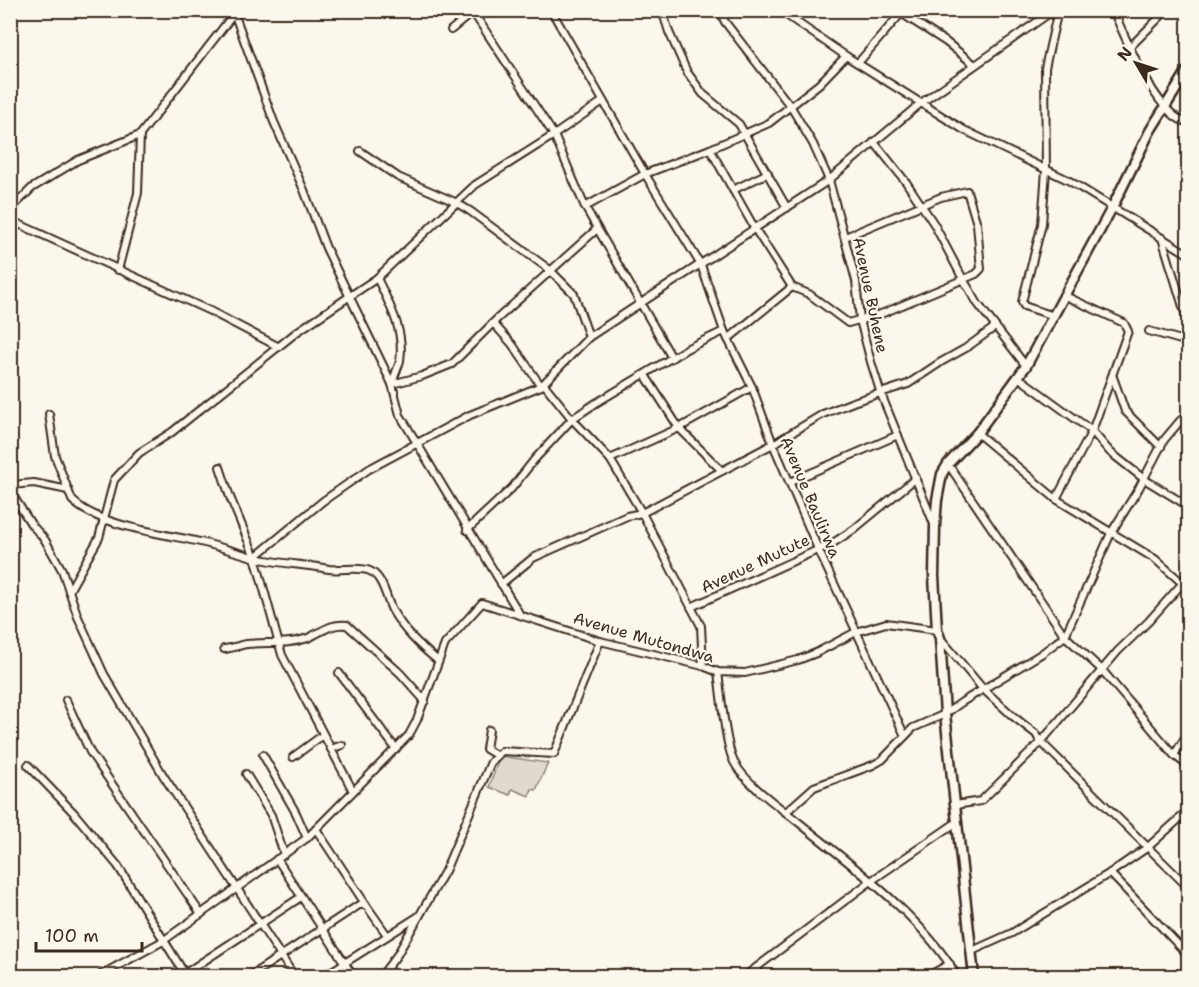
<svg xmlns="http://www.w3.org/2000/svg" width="1199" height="987" viewBox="0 0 1199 987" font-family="'Shantell Sans',sans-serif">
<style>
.green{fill:#dfd9ce;stroke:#8d8276;stroke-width:1.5}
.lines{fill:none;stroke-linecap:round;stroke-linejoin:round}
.street-casing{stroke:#3b2a1e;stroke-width:10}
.secondary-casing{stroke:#3b2a1e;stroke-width:13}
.street{stroke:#fbf7ec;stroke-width:6}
.secondary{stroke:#fbf7ec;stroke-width:8}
.labels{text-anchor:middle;stroke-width:4.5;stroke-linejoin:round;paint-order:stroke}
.street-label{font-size:16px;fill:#3b2a1e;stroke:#fbf7ec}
</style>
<rect width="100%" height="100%" fill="#fbf7ec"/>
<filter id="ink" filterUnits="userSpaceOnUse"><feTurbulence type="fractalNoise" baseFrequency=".0167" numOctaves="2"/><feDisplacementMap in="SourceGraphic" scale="12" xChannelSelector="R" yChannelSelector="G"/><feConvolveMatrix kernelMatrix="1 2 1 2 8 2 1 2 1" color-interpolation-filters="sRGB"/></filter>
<g filter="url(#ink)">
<path class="green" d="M500 756 548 763 536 790 532 789 529 796 512 789 510 795 489 787Z"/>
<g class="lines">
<g class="street-casing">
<g id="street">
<path d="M233 10 274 122 304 190 326 248 392 384 400 415 519 613"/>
<path d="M551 10 645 174 701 265 724 331 752 387 773 444 818 549 905 736"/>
<path d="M662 10 669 32 687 72 703 94 739 124 787 208"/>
<path d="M720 10 725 22 791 107 813 144 829 180 856 281 860 320 871 362 881 394 934 524"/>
<path d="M779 10 846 56 964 130 1068 180 1188 254"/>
<path d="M1113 10C1125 37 1158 119 1188 122"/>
<path d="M473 12 554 135 585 207 672 358"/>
<path d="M901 13 946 42 975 65"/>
<path d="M10 17 16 10"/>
<path d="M451 30 474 11"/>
<path d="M1130 47 1167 10"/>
<path d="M858 63 903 11"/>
<path d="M874 142 906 182 934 224 963 279 978 304 1026 366"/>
<path d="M710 149 755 229 792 287 809 294 848 323 881 314 976 274 981 269 977 224 967 191 941 197 845 237"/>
<path d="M360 151 398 177 455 202 470 211 550 270 574 294 589 337"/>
<path d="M733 190 768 173"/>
<path d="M585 207 645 174 710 149 769 123 819 84 846 56"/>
<path d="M10 210 32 188 78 160 140 135 236 11"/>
<path d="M10 220 210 311 279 347"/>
<path d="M1162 238 1188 323"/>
<path d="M118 270 138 193 140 135"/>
<path d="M377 278C389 304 405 330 400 361 398 368 394 376 392 384"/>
<path d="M1051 315 1024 306 1022 302 1042 224 1046 170 1045 68 1058 10"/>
<path d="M493 323 512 344 541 386"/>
<path d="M1149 331 1188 342"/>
<path d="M728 339 792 287"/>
<path d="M645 375 679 428 722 471"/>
<path d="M1018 377 1092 431 1110 452 1144 479 1188 506"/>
<path d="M1113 377 1125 411 1161 447"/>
<path d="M392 384 422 376 452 364 497 319 597 229"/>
<path d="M544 384 572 419 610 459 642 513 701 626 703 666"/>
<path d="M49 414 55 456 72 500C97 526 166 534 200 542 218 546 235 552 253 557 277 564 304 564 329 569 342 571 358 566 370 571 383 577 386 598 392 610 404 631 419 645 437 660"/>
<path d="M977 433 1056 499 1155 559 1188 588"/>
<path d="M610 459 679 428 752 387"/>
<path d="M948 464 1065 636 1102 670 1174 755 1188 766"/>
<path d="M220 467 230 497 255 557 282 655 353 791"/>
<path d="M790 482 898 435"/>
<path d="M10 485 34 483 68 490"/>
<path d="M10 491 31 524 45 540 62 570 78 617 104 674 163 775 294 976"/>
<path d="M1056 499 1092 431 1128 331 1124 323 1063 295"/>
<path d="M467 530 512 488 534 460 572 419 596 403 688 348 724 331"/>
<path d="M255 557 323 501 369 469 470 415 541 386 589 337 829 180 921 103 1054 10"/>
<path d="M501 584 533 558 627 516 642 513 773 444 823 414 853 402 908 384 941 362 966 348 995 327"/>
<path d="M69 591 99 538 114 480 139 453 172 432 298 331 377 278 475 185 554 135 603 101"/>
<path d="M691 607 833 543 853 530 916 478"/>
<path d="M941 639 983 689 1014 717 1036 734 1041 742 1188 887"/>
<path d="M224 649C232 648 240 645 247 644 267 642 288 645 308 638 322 632 330 623 347 625L400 673 425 701"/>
<path d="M718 672C721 693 725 745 734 762 745 783 778 806 797 821 851 865 922 916 957 976"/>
<path d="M339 673 396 749"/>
<path d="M66 700 90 752 201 914"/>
<path d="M489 730 486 749 496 755"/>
<path d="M331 749 342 745"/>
<path d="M263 755 296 813 307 838"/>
<path d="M1174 755 1188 733"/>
<path d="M293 757 323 735"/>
<path d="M28 765 74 813 118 866 186 976"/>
<path d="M246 774 271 815 284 854"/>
<path d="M955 805 981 801 1041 742 1118 651 1148 622 1188 577"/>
<path d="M786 812 814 787 873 765 882 760 913 728 945 714 962 702 1041 654 1065 636 1111 533 1139 488 1164 440 1180 421 1188 415"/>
<path d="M316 829 366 905"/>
<path d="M277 859 353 976"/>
<path d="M1110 873 1188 955"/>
<path d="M972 951 1012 933 1110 873 1148 847 1188 811"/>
<path d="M755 969 761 976"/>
<path d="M99 976 163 941 307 838 409 735 417 720 445 644 482 603 600 641 703 666 718 672 745 673 798 660 816 653 856 632 886 623 937 630"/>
<path d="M181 976 301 897"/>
<path d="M250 976 359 905H366L387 935"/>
<path d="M324 976 419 916"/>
<path d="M381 976 397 955 445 871 491 762 502 751 554 754 600 641"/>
<path d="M745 976 871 881 957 822"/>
<path d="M928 976 950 964"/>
</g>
</g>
<g class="secondary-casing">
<path id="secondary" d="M974 976 945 714 940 638 937 630 934 576 935 525 937 500 942 474 948 464 977 433 1026 366 1113 206 1150 131 1188 70"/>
</g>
<use href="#street" class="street"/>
<use href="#secondary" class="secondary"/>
</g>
</g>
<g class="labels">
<g class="street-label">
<text transform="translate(871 295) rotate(78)" y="6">Avenue Buhene</text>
<text transform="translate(811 497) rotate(67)" y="6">Avenue Baulirwa</text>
<text transform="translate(755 563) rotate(-25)" y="6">Avenue Mutute</text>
<text transform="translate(644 637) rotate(16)" y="6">Avenue Mutondwa</text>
</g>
</g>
<rect width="1199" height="987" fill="none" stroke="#fbf7ec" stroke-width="36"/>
<rect x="18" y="18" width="1163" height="951" fill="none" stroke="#3b2a1e" stroke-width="2" filter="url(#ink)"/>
<g transform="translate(1136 63) rotate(309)" stroke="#fbf7ec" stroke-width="4.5" paint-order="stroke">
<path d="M0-4.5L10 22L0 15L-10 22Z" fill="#3b2a1e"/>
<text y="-9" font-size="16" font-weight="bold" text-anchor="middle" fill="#3b2a1e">N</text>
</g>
<path d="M36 942v9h106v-9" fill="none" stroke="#3b2a1e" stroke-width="3"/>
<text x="45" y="942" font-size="18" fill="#3b2a1e" stroke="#fbf7ec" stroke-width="4.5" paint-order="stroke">100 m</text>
</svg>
